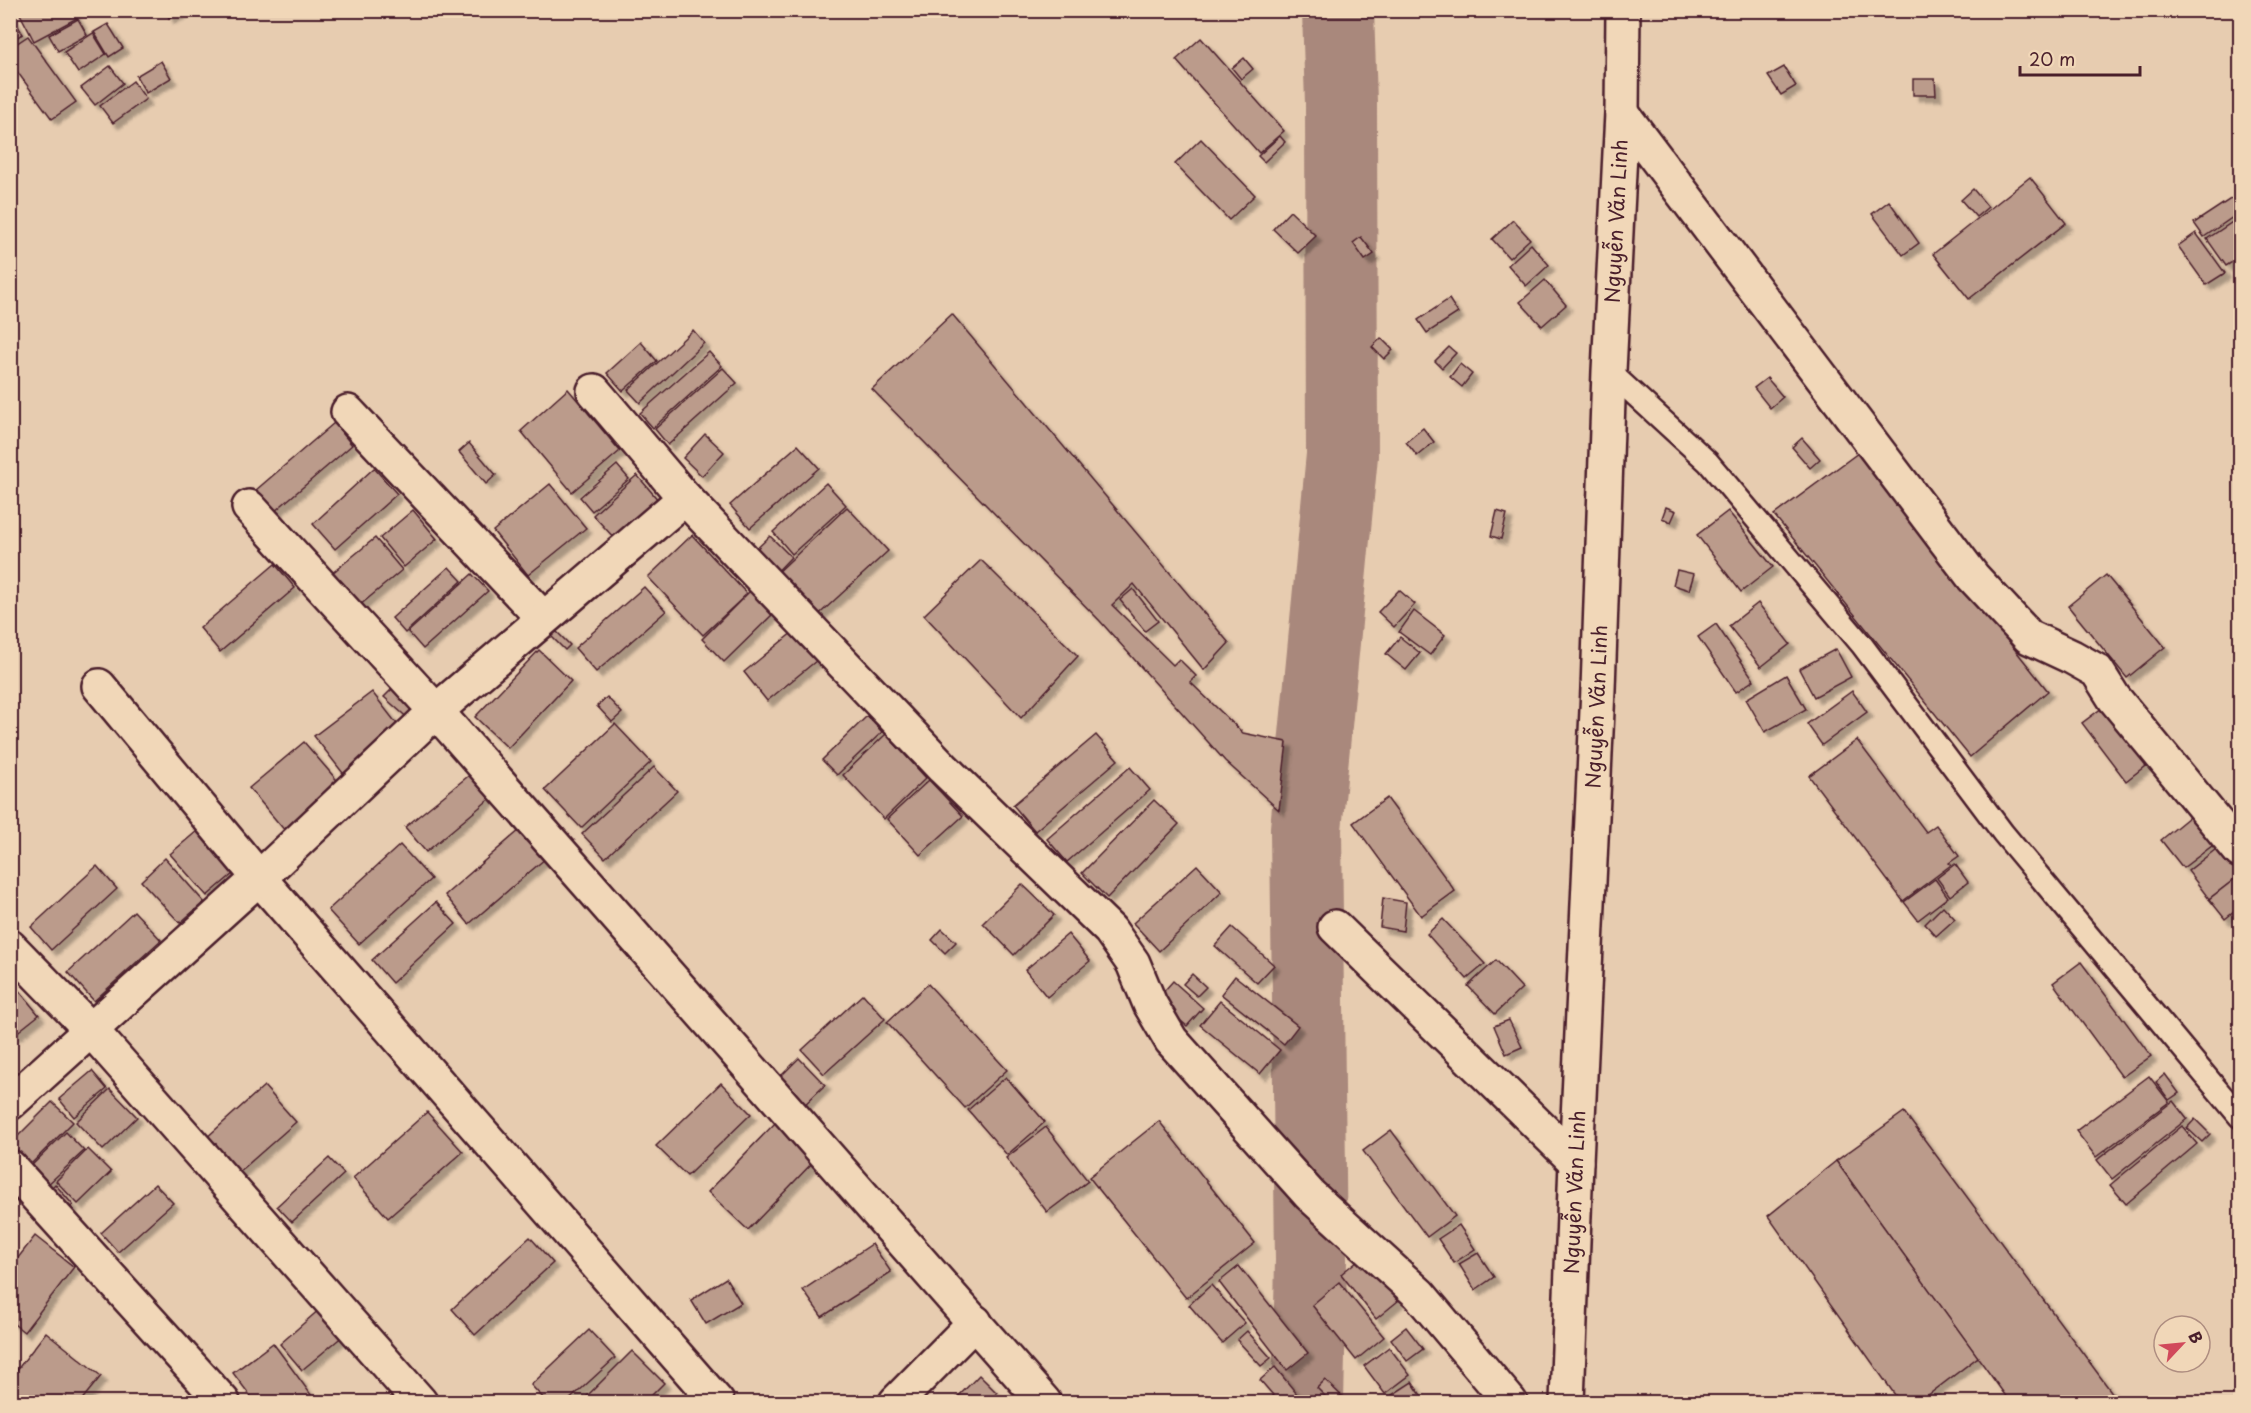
<svg xmlns="http://www.w3.org/2000/svg" width="2251" height="1413" viewBox="0 0 2251 1413" font-family="'Playpen Sans',sans-serif">
<style>
.lines{fill:none;stroke-linecap:round;stroke-linejoin:round}
.river{stroke:#a9887b;stroke-width:72}
.building{fill:#bb9b8b;stroke:#4a1f2b;stroke-width:1.5;filter:url(#shadow)}
.lane-casing{stroke:#4a1f2b;stroke-width:26}
.street-casing{stroke:#4a1f2b;stroke-width:38}
.highway-casing{stroke:#4a1f2b;stroke-width:38}
.lane{stroke:#f1d7b8;stroke-width:21}
.street{stroke:#f1d7b8;stroke-width:33}
.highway{stroke:#f1d7b8;stroke-width:33}
.labels{text-anchor:middle;stroke-width:4.5;stroke-linejoin:round;paint-order:stroke}
.street-label{font-size:20px;fill:#4a1f2b;stroke:#f1d7b8}
</style>
<defs>
<filter id="shadow"><feDropShadow dx="5.5" dy="5.5" stdDeviation="1.5" flood-color="#0004"/></filter>
</defs>
<rect width="100%" height="100%" fill="#e7ccb0"/>
<filter id="ink" filterUnits="userSpaceOnUse"><feTurbulence type="fractalNoise" baseFrequency=".0167" numOctaves="2"/><feDisplacementMap in="SourceGraphic" scale="12" xChannelSelector="R" yChannelSelector="G"/><feConvolveMatrix kernelMatrix="1 2 1 2 8 2 1 2 1" color-interpolation-filters="sRGB"/></filter>
<g filter="url(#ink)">
<g class="lines">
<path class="river" d="M1308 1402 1311 1260 1306 829 1342 455 1341 103 1338 10"/>
</g>
<g class="building">
<path d="M18 10H72L77 18 34 41Z"/>
<path d="M165 10H186L169 18Z"/>
<path d="M10 14 23 34 10 41Z"/>
<path d="M78 19 87 35 58 51 49 35Z"/>
<path d="M108 24 123 48 109 57 94 32Z"/>
<path d="M93 33 106 54 78 73 64 52Z"/>
<path d="M28 36 76 102 52 119 10 62V48Z"/>
<path d="M1201 38 1284 131 1259 153 1176 60Z"/>
<path d="M1244 58 1253 69 1241 79 1232 68Z"/>
<path d="M161 61 171 78 146 93 136 76Z"/>
<path d="M110 66 123 83 95 105 81 88Z"/>
<path d="M1784 67 1796 86 1781 95 1768 76Z"/>
<path d="M1913 79H1935L1936 95H1913Z"/>
<path d="M133 81 146 99 113 123 100 106Z"/>
<path d="M1280 136 1285 142 1264 162 1258 156Z"/>
<path d="M1201 139 1255 195 1229 220 1175 164Z"/>
<path d="M2030 177 2066 223 1969 299 1933 254Z"/>
<path d="M1973 189 1988 207 1976 217 1961 200Z"/>
<path d="M2235 196 2240 204V212L2204 237 2194 223Z"/>
<path d="M1889 201 1919 243 1903 255 1872 214Z"/>
<path d="M1290 211 1316 236 1298 253 1273 229Z"/>
<path d="M2240 217V257L2226 266 2207 239Z"/>
<path d="M1513 220 1530 239 1509 258 1492 239Z"/>
<path d="M2196 233 2225 273 2206 285 2178 246Z"/>
<path d="M1361 237 1374 254 1365 260 1353 243Z"/>
<path d="M1531 244 1549 265 1526 286 1508 265Z"/>
<path d="M1545 280 1566 305 1542 326 1520 302Z"/>
<path d="M1449 299 1458 313 1427 333 1418 320Z"/>
<path d="M952 314 1229 643 1204 670 1134 584 1112 605 1173 665 1179 659 1196 676 1190 682 1243 733 1287 742 1279 810 1225 761 1100 621 872 389Z"/>
<path d="M693 330 704 343 640 403 628 390Z"/>
<path d="M1381 338 1393 350 1384 359 1372 347Z"/>
<path d="M641 342 657 361 623 391 607 373Z"/>
<path d="M1449 347 1456 353 1442 368 1435 361Z"/>
<path d="M709 352 722 366 653 428 640 413Z"/>
<path d="M1460 364 1472 374 1462 387 1450 377Z"/>
<path d="M723 368 737 383 668 445 655 429Z"/>
<path d="M1767 378 1783 397 1770 408 1754 388Z"/>
<path d="M568 389 620 451 572 492 521 431Z"/>
<path d="M334 423 352 445 275 511 256 490Z"/>
<path d="M1423 428 1434 442 1417 456 1406 442Z"/>
<path d="M705 434 724 452 702 476 683 458Z"/>
<path d="M1802 438 1820 459 1810 468 1792 447Z"/>
<path d="M469 443 496 475 486 484 459 452Z"/>
<path d="M798 445 819 468 750 528 730 505Z"/>
<path d="M1858 453 2048 691 1970 757 1774 515Z"/>
<path d="M617 465 629 479 592 511 580 497Z"/>
<path d="M374 468 397 494 335 549 313 524Z"/>
<path d="M637 475 659 501 616 540 593 515Z"/>
<path d="M826 483 846 505 792 554 773 532Z"/>
<path d="M550 484 586 528 528 575 493 531Z"/>
<path d="M847 507 888 551 813 620 773 577Z"/>
<path d="M1666 507 1676 511 1671 522 1662 518Z"/>
<path d="M413 510 437 539 404 567 380 538Z"/>
<path d="M1497 511 1507 514 1501 539 1491 536Z"/>
<path d="M1728 511 1773 567 1741 592 1697 535Z"/>
<path d="M692 535 747 594 703 635 648 577Z"/>
<path d="M770 536 791 557 769 580 747 558Z"/>
<path d="M375 538 402 570 359 606 331 574Z"/>
<path d="M981 560 1078 656 1021 718 924 615Z"/>
<path d="M275 564 295 588 220 652 200 628Z"/>
<path d="M449 567 462 581 405 633 392 618Z"/>
<path d="M1677 570 1694 574 1689 590 1673 585Z"/>
<path d="M472 574 488 591 423 649 408 632Z"/>
<path d="M2106 575 2165 647 2127 678 2068 606Z"/>
<path d="M644 587 666 611 596 672 575 648Z"/>
<path d="M1133 589 1158 621 1145 631 1120 600Z"/>
<path d="M751 590 774 613 724 662 702 639Z"/>
<path d="M1399 590 1415 604 1394 627 1378 612Z"/>
<path d="M1758 603 1790 644 1761 667 1729 626Z"/>
<path d="M1414 611 1445 635 1430 655 1399 632Z"/>
<path d="M1716 624 1754 680 1736 692 1698 637Z"/>
<path d="M554 629 570 645 565 650 549 634Z"/>
<path d="M793 632 816 661 767 701 744 672Z"/>
<path d="M1400 637 1420 653 1406 670 1386 654Z"/>
<path d="M1836 649 1851 677 1814 697 1799 669Z"/>
<path d="M539 650 571 681 508 748 475 717Z"/>
<path d="M1786 675 1806 709 1765 732 1746 699Z"/>
<path d="M396 685 422 710 411 721 384 697Z"/>
<path d="M1852 691 1867 712 1822 745 1807 724Z"/>
<path d="M372 692 404 733 346 777 314 736Z"/>
<path d="M607 697 622 713 612 722 597 706Z"/>
<path d="M2110 702 2154 759 2126 781 2082 723Z"/>
<path d="M867 716 882 732 837 775 822 760Z"/>
<path d="M615 724 651 762 581 828 545 790Z"/>
<path d="M886 734 926 778 884 819 843 775Z"/>
<path d="M1096 735 1118 760 1035 831 1013 805Z"/>
<path d="M1857 740 1926 832 1936 825 1959 856 1949 863 1951 865 1903 901 1809 776Z"/>
<path d="M304 742 341 785 286 832 249 788Z"/>
<path d="M654 767 677 791 605 858 582 834Z"/>
<path d="M1130 767 1150 790 1067 862 1047 839Z"/>
<path d="M472 773 492 797 426 852 405 827Z"/>
<path d="M929 780 963 816 920 855 887 819Z"/>
<path d="M1387 798 1455 891 1421 916 1353 823Z"/>
<path d="M1154 800 1179 824 1107 898 1082 873Z"/>
<path d="M2194 813 2217 842 2183 868 2161 840Z"/>
<path d="M204 825 241 867 207 896 170 854Z"/>
<path d="M521 829 546 858 469 924 445 895Z"/>
<path d="M400 845 431 879 359 944 328 910Z"/>
<path d="M2220 846 2240 875 2209 899 2188 871Z"/>
<path d="M165 858 204 902 180 923 141 881Z"/>
<path d="M1955 864 1968 882 1950 896 1937 878Z"/>
<path d="M1197 865 1222 892 1159 951 1133 923Z"/>
<path d="M97 866 117 889 51 950 31 927Z"/>
<path d="M2240 875V907L2225 919 2209 899Z"/>
<path d="M1935 879 1948 897 1918 920 1904 902Z"/>
<path d="M1022 884 1054 915 1014 955 983 923Z"/>
<path d="M1383 898 1406 902 1403 931 1380 927Z"/>
<path d="M436 902 456 924 392 983 372 960Z"/>
<path d="M1943 906 1955 919 1936 936 1925 924Z"/>
<path d="M134 911 161 940 94 1001 68 972Z"/>
<path d="M1443 919 1485 964 1467 979 1427 934Z"/>
<path d="M1232 927 1274 965 1257 983 1215 946Z"/>
<path d="M942 929 956 942 945 953 932 940Z"/>
<path d="M1068 934 1090 961 1047 997 1025 970Z"/>
<path d="M1496 960 1522 988 1495 1014 1468 986Z"/>
<path d="M2081 962 2151 1056 2122 1077 2053 983Z"/>
<path d="M1192 974 1206 987 1197 996 1183 984Z"/>
<path d="M1235 976 1298 1026 1284 1044 1221 994Z"/>
<path d="M1173 981 1203 1008 1187 1026 1156 1000Z"/>
<path d="M928 984 1007 1070 965 1108 887 1022Z"/>
<path d="M16 987 39 1015 10 1038V992Z"/>
<path d="M863 994 885 1019 824 1074 802 1050Z"/>
<path d="M1220 1001 1280 1050 1260 1074 1200 1025Z"/>
<path d="M1509 1020 1522 1047 1506 1054 1494 1026Z"/>
<path d="M799 1058 825 1085 798 1111 773 1084Z"/>
<path d="M92 1071 107 1089 74 1117 59 1099Z"/>
<path d="M2165 1074 2179 1093 2169 1100 2156 1082Z"/>
<path d="M2149 1076 2169 1102 2096 1157 2076 1131Z"/>
<path d="M1006 1077 1045 1122 1007 1155 968 1110Z"/>
<path d="M721 1083 751 1114 687 1176 656 1146Z"/>
<path d="M264 1086 296 1122 237 1174 205 1139Z"/>
<path d="M110 1089 137 1117 103 1150 76 1122Z"/>
<path d="M2173 1101 2187 1119 2112 1179 2097 1160Z"/>
<path d="M52 1102 73 1122 27 1168 10 1151V1144Z"/>
<path d="M427 1112 463 1152 388 1218 353 1178Z"/>
<path d="M1904 1112 2119 1402H2010L1836 1161Z"/>
<path d="M2195 1119 2210 1134 2202 1142 2187 1128Z"/>
<path d="M777 1121 816 1159 748 1230 708 1192Z"/>
<path d="M1159 1121 1255 1243 1186 1298 1089 1177Z"/>
<path d="M2182 1126 2197 1144 2126 1204 2110 1185Z"/>
<path d="M1046 1127 1088 1181 1047 1212 1006 1158Z"/>
<path d="M1391 1130 1455 1216 1427 1237 1363 1151Z"/>
<path d="M66 1132 84 1151 46 1186 29 1168Z"/>
<path d="M88 1149 111 1172 78 1204 56 1181Z"/>
<path d="M329 1158 344 1174 292 1222 277 1206Z"/>
<path d="M1836 1161 1978 1357 1919 1402H1900L1768 1216Z"/>
<path d="M55 1184 73 1205 66 1212 47 1192Z"/>
<path d="M155 1184 173 1203 118 1252 101 1233Z"/>
<path d="M1459 1225 1475 1249 1454 1263 1438 1239Z"/>
<path d="M35 1236 74 1267 24 1332 10 1321V1268Z"/>
<path d="M530 1237 553 1263 475 1335 452 1309Z"/>
<path d="M872 1244 891 1272 822 1317 803 1290Z"/>
<path d="M1478 1253 1494 1277 1475 1290 1459 1264Z"/>
<path d="M1363 1256 1398 1301 1376 1319 1341 1274Z"/>
<path d="M1239 1266 1308 1353 1287 1370 1219 1282Z"/>
<path d="M726 1278 741 1303 706 1324 691 1300Z"/>
<path d="M1339 1282 1384 1337 1356 1360 1312 1305Z"/>
<path d="M1211 1285 1245 1323 1222 1343 1189 1305Z"/>
<path d="M321 1308 344 1335 302 1370 280 1344Z"/>
<path d="M1406 1327 1423 1349 1407 1361 1391 1339Z"/>
<path d="M589 1330 615 1358 567 1402H547L531 1385Z"/>
<path d="M1247 1331 1271 1358 1261 1366 1237 1340Z"/>
<path d="M46 1332 101 1376 80 1402H10V1379Z"/>
<path d="M273 1343 312 1396 304 1402H255L233 1373Z"/>
<path d="M1389 1347 1410 1375 1385 1394 1364 1366Z"/>
<path d="M632 1351 664 1383 645 1402H581Z"/>
<path d="M1275 1367 1301 1399 1297 1402H1279L1260 1380Z"/>
<path d="M979 1375 997 1393 987 1402H953Z"/>
<path d="M1325 1380 1348 1402H1331L1317 1388Z"/>
<path d="M1412 1382 1425 1401 1397 1402 1392 1395Z"/>
</g>
<g class="lines">
<g class="lane-casing">
<path id="lane" d="M1609 371 1708 462 1862 645 2003 833 2240 1117"/>
</g>
<g class="street-casing">
<g id="street">
<path d="M1622 113 1973 577 2029 637 2072 657 2097 671 2114 698 2240 851"/>
<path d="M594 391 685 498"/>
<path d="M348 412 543 618"/>
<path d="M249 507 436 711 1044 1402"/>
<path d="M99 686 259 878 717 1402"/>
<path d="M1335 927 1576 1162"/>
<path d="M10 947 91 1030 420 1402"/>
<path d="M10 1103 259 878 436 711 685 498 943 768 1110 930 1133 963 1150 1004 1171 1040 1310 1195 1419 1294 1510 1402"/>
<path d="M10 1167 223 1402"/>
<path d="M896 1402 975 1322"/>
</g>
</g>
<g class="highway-casing">
<g id="highway">
<path id="s1" d="M1567 1402 1576 1162 1598 689 1609 371 1622 113 1623 10"/>
</g>
</g>
<use href="#lane" class="lane"/>
<use href="#street" class="street"/>
<use href="#highway" class="highway"/>
</g>
</g>
<g class="labels">
<g class="street-label">
<text dy="7" stroke="none"><textPath href="#s1" startOffset="1182">Nguyễn Văn Linh</textPath></text>
<text dy="7" stroke="none"><textPath href="#s1" startOffset="696">Nguyễn Văn Linh</textPath></text>
<text dy="7" stroke="none"><textPath href="#s1" startOffset="210">Nguyễn Văn Linh</textPath></text>
</g>
</g>
<rect width="2251" height="1413" fill="none" stroke="#f1d7b8" stroke-width="36"/>
<rect x="18" y="18" width="2215" height="1377" fill="none" stroke="#4a1f2b" stroke-width="2" filter="url(#ink)"/>
<g transform="translate(2182 1344) rotate(64)"><circle r="28" fill="#f1d7b8" stroke="#ae8d80" stroke-width="1.5"/>
<path d="M0-4.5L10 22L0 15L-10 22Z" fill="#d1495b"/>
<text y="-9" font-size="16" font-weight="bold" text-anchor="middle" fill="#4a1f2b">B</text>
</g>
<path d="M2020 66v9h120v-9" fill="none" stroke="#4a1f2b" stroke-width="3"/>
<text x="2029" y="66" font-size="18" fill="#4a1f2b" stroke="#f1d7b8" stroke-width="4.5" paint-order="stroke">20 m</text>
</svg>
